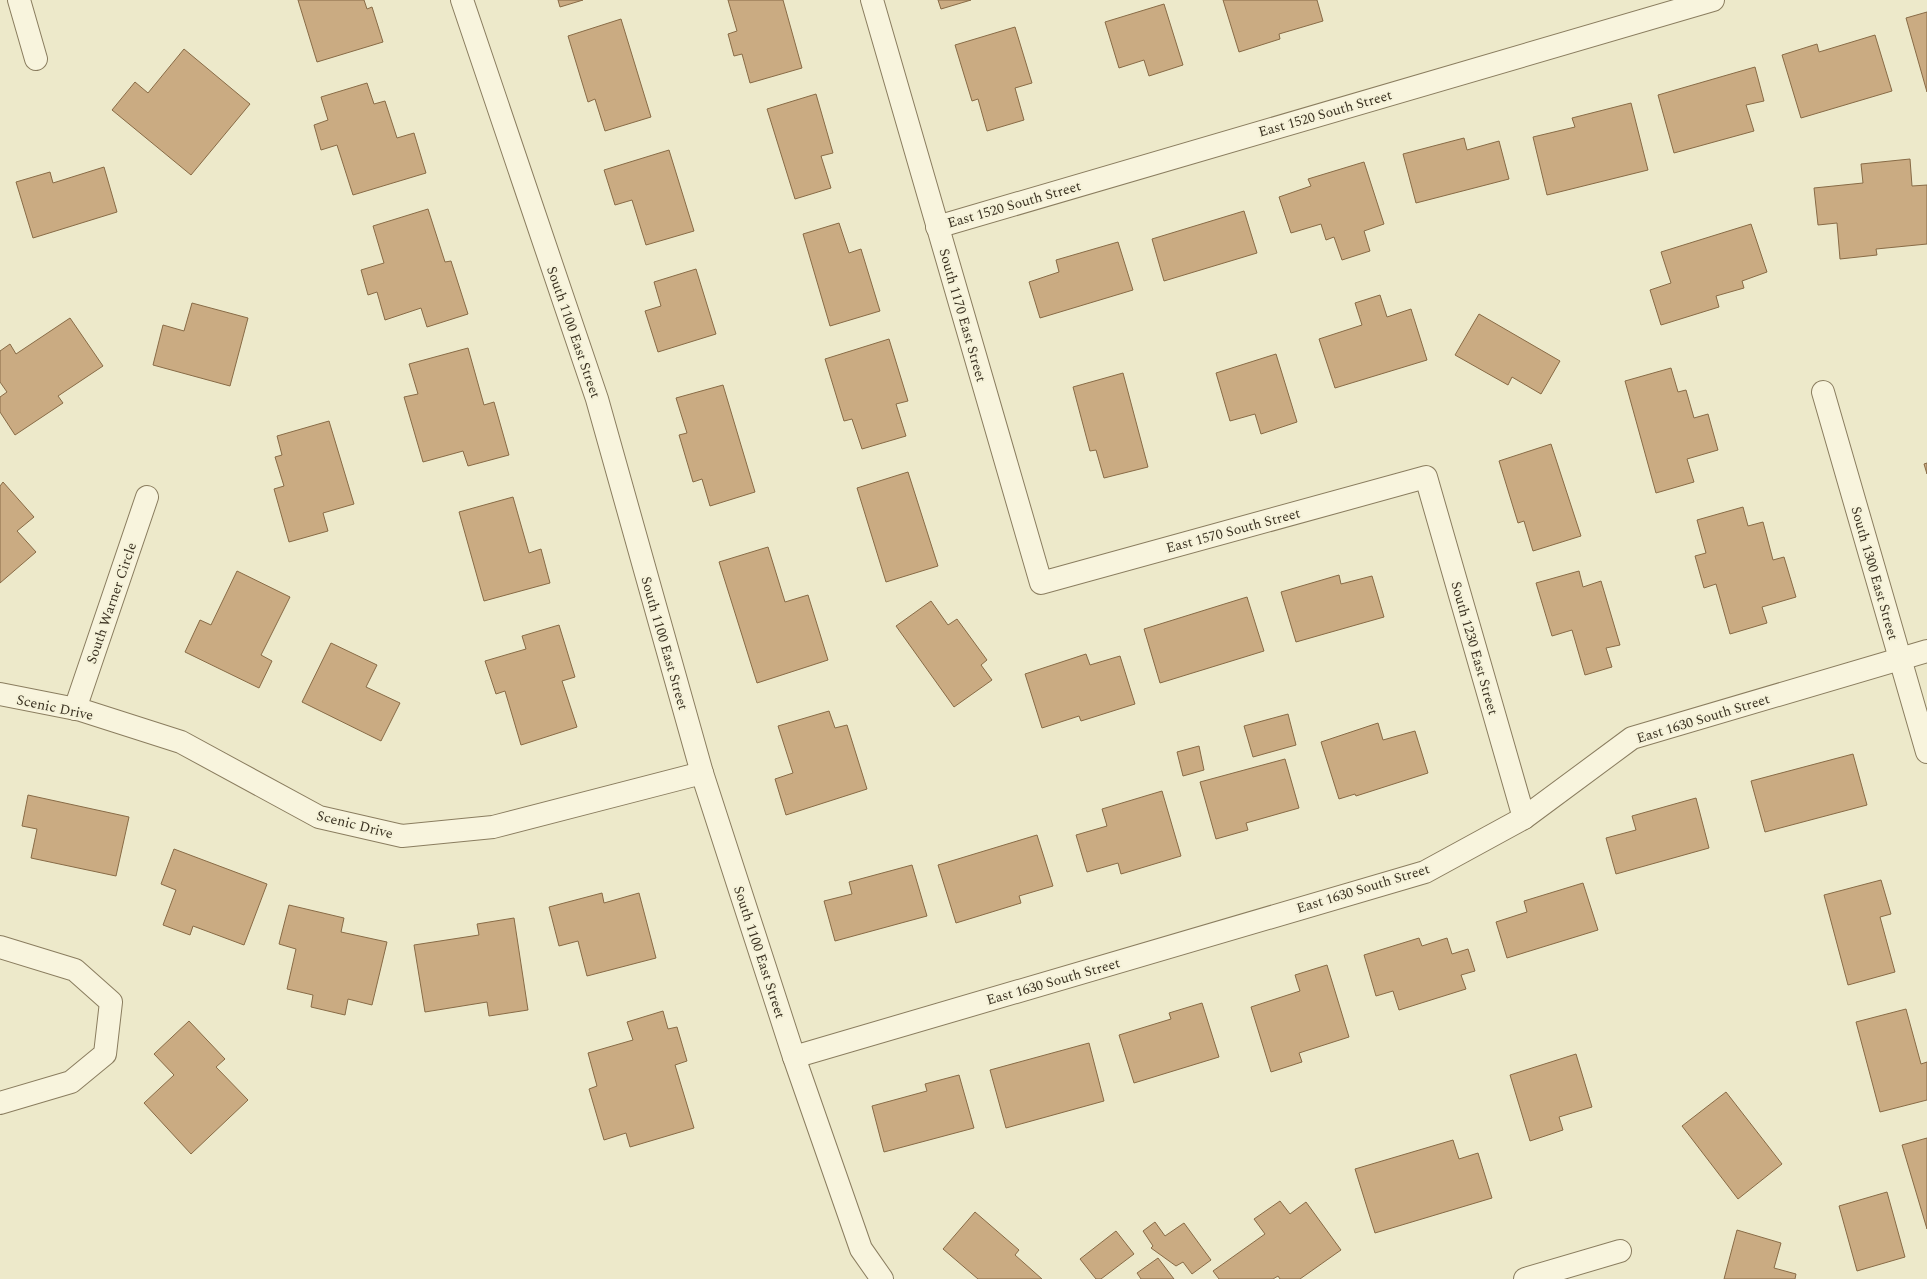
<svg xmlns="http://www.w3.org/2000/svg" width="1927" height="1279" viewBox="0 0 1927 1279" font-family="Spectral,serif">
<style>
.building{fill:#caab82;stroke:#886b46}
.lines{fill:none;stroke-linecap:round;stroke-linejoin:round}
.minor-casing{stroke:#8a7d5f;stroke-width:24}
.minor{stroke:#f8f4dd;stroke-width:22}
.labels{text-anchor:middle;stroke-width:4;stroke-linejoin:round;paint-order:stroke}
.street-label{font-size:14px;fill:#3b3222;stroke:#f5f2d9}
</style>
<rect width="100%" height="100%" fill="#ede9ca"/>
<g class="building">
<path d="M298 0H364L367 9 372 7 383 42 317 62Z"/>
<path d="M558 0H583L560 7Z"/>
<path d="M728 0H783L802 68 750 83 742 54 734 56 728 34 737 31Z"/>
<path d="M938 0H971L941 9Z"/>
<path d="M1223 0H1317L1323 21 1279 34 1280 39 1239 52Z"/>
<path d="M1164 4 1183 65 1149 76 1144 60 1119 68 1105 22Z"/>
<path d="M1927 12V92L1906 18Z"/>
<path d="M621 19 651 117 605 131 595 99 588 102 568 36Z"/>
<path d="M1015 27 1032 83 1015 88 1024 120 987 131 978 99 972 101 955 45Z"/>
<path d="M1875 35 1892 91 1801 118 1782 55 1817 44 1819 52Z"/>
<path d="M184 49 250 104 191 175 112 110 135 82 148 93Z"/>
<path d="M1755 67 1764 101 1746 105 1754 131 1674 153 1658 95Z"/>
<path d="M367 83 374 104 385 101 397 138 414 133 426 173 353 195 337 145 321 150 314 125 328 120 321 97Z"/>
<path d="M816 94 833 153 821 156 831 188 795 199 767 109Z"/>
<path d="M1631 103 1648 170 1547 195 1533 137 1575 127 1572 118Z"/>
<path d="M1464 138 1467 150 1499 141 1509 179 1416 203 1403 154Z"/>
<path d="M669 150 694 231 646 245 632 200 615 205 604 170Z"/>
<path d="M1910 159 1912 186 1927 185V244L1876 249 1877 255 1840 259 1837 223 1818 225 1814 188 1863 183 1861 164Z"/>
<path d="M1364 162 1384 224 1364 231 1370 251 1342 260 1334 237 1326 240 1321 224 1291 233 1279 197 1311 186 1308 179Z"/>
<path d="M104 167 117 212 33 238 16 182 50 172 53 183Z"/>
<path d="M428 209 445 262 451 261 468 314 427 327 421 308 385 320 377 292 368 295 361 270 384 263 373 226Z"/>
<path d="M1244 211 1257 253 1164 281 1152 239Z"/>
<path d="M839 223 849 253 861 249 880 311 830 326 803 234Z"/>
<path d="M1751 224 1767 272 1742 281 1744 288 1716 296 1719 307 1661 325 1650 290 1671 283 1661 252Z"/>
<path d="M1118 242 1133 290 1040 318 1029 282 1059 272 1056 260Z"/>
<path d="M696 269 716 334 658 352 645 311 661 306 654 282Z"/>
<path d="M1380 295 1387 317 1411 309 1427 360 1335 388 1319 339 1362 325 1355 303Z"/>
<path d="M192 303 248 318 230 386 153 365 163 325 184 331Z"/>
<path d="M1479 314 1560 361 1541 394 1512 377 1508 385 1455 355Z"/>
<path d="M70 318 103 366 58 396 63 403 15 435 0 412V397L7 392 0 382V351L10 344 16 354Z"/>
<path d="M889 339 908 401 896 404 906 436 862 449 852 419 844 421 825 359Z"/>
<path d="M468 348 484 405 494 402 509 455 468 466 463 451 423 462 404 397 418 394 409 364Z"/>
<path d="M1276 354 1297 422 1261 434 1255 414 1230 421 1216 373Z"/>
<path d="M1671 368 1678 392 1686 390 1694 418 1708 414 1718 450 1687 459 1694 482 1656 493 1625 381Z"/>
<path d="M1123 373 1148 467 1104 478 1096 450 1090 451 1073 387Z"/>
<path d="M723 385 755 492 710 506 702 479 693 482 679 435 687 433 676 398Z"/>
<path d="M329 421 354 504 323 513 328 531 289 542 274 489 284 486 275 457 282 455 277 436Z"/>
<path d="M1551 444 1581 536 1533 551 1524 521 1518 523 1499 461Z"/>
<path d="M1927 463V474L1924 464Z"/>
<path d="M908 472 938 566 886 582 857 488Z"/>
<path d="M3 482 34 517 17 531 36 552 0 583V486Z"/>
<path d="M513 497 529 553 541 549 550 583 484 601 459 512Z"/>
<path d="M1743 507 1748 526 1763 522 1773 560 1784 557 1796 597 1762 607 1767 623 1730 634 1716 584 1704 588 1695 556 1706 553 1697 520Z"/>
<path d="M768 547 785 602 808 595 828 660 757 683 719 562Z"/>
<path d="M237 571 290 597 261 655 272 661 259 688 185 652 200 620 211 625Z"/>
<path d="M1579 571 1583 587 1601 581 1620 645 1606 648 1612 667 1585 675 1572 630 1552 636 1536 583Z"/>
<path d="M1339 575 1341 584 1372 576 1384 617 1296 642 1281 592Z"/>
<path d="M1247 597 1264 651 1160 683 1144 629Z"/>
<path d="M931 601 948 625 957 619 987 660 981 665 992 680 954 707 896 626Z"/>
<path d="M559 625 575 677 562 681 577 727 521 745 505 691 496 694 485 661 526 649 522 636Z"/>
<path d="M331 643 377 665 366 687 400 703 381 741 302 702Z"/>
<path d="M1086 654 1090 665 1120 656 1135 704 1081 721 1079 716 1042 728 1025 674Z"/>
<path d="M829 711 835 728 847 725 867 789 786 815 775 779 793 773 778 726Z"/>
<path d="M1288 714 1296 745 1253 757 1244 726Z"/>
<path d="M1378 723 1383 740 1415 731 1428 773 1356 796 1355 794 1339 799 1321 742Z"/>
<path d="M1199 746 1204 770 1183 776 1177 752Z"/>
<path d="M1853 754 1867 805 1765 832 1751 781Z"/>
<path d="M1285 759 1299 808 1246 823 1248 830 1216 839 1200 782Z"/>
<path d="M1162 791 1181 856 1121 874 1118 863 1087 872 1076 835 1107 826 1102 809Z"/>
<path d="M28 795 129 817 116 876 31 858 37 829 22 826Z"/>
<path d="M1696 798 1709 848 1616 874 1606 838 1636 830 1632 816Z"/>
<path d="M1037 835 1053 886 1019 896 1021 903 956 923 938 865Z"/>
<path d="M174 849 267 884 244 945 193 926 190 935 163 925 176 890 161 884Z"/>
<path d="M912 865 927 916 835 941 824 901 852 894 849 882Z"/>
<path d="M1881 880 1891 914 1880 917 1895 972 1848 985 1824 895Z"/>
<path d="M1583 883 1598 930 1507 958 1496 922 1527 912 1524 901Z"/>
<path d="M602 893 604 903 639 893 656 958 587 976 578 941 559 946 549 907Z"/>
<path d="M289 905 344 918 341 932 387 942 372 1005 348 999 345 1015 311 1007 313 995 287 989 296 949 279 944Z"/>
<path d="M514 918 528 1010 489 1016 487 1002 425 1012 414 945 479 935 477 924Z"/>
<path d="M1419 938 1422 946 1447 938 1452 954 1468 949 1475 971 1461 975 1466 989 1399 1010 1393 991 1376 996 1364 955Z"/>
<path d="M1327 965 1349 1037 1299 1053 1302 1062 1271 1072 1251 1007 1300 991 1295 975Z"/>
<path d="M1202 1003 1219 1057 1134 1083 1119 1035 1171 1019 1169 1013Z"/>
<path d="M1906 1009 1921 1064 1927 1062V1100L1880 1112 1856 1022Z"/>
<path d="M663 1011 668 1029 677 1027 687 1061 675 1065 694 1128 630 1147 626 1133 604 1140 589 1089 597 1086 588 1053 633 1040 627 1022Z"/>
<path d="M189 1021 225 1059 216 1067 248 1100 191 1154 144 1103 174 1075 154 1054Z"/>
<path d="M1089 1043 1104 1101 1006 1128 990 1070Z"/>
<path d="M1576 1054 1592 1107 1559 1117 1563 1130 1530 1141 1510 1075Z"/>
<path d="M959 1075 974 1128 884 1152 872 1106 927 1091 925 1084Z"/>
<path d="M1726 1092 1782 1164 1738 1199 1682 1126Z"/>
<path d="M1927 1138V1229L1902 1145Z"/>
<path d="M1453 1140 1459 1159 1478 1153 1492 1198 1375 1233 1355 1169Z"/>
<path d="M1887 1192 1905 1257 1857 1271 1839 1206Z"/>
<path d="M1280 1201 1290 1214 1306 1202 1341 1250 1300 1279H1280L1278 1276 1273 1279H1219L1213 1271 1265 1234 1254 1219Z"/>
<path d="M975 1212 1019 1250 1015 1255 1042 1279H978L943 1249Z"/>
<path d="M1155 1222 1165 1236 1184 1223 1211 1260 1192 1274 1183 1262 1176 1266 1151 1248 1153 1246 1143 1231Z"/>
<path d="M1737 1230 1781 1243 1774 1268 1796 1274 1795 1279H1724Z"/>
<path d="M1116 1231 1134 1254 1101 1279H1096L1080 1259Z"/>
<path d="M1158 1258 1174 1279H1141L1137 1273Z"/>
</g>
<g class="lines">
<g class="minor-casing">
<g id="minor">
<path d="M19 0 36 59"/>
<path d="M462 0 597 399 702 773 794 1057 861 1249 882 1279"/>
<path d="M872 0 1041 583 1426 477 1524 818"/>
<path d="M937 227 1713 0"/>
<path d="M1823 392 1927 752"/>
<path d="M0 694 81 710 181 742 319 817 402 836 493 827 702 773"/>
<path d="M75 709 147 497"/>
<path d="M0 947 75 970 111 1002 105 1054 71 1082 0 1103"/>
<path d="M794 1057 1425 872 1524 818 1632 738 1927 651"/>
<path d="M1525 1279 1620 1251"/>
</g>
</g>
<use href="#minor" class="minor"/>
</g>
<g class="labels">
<g class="street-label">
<text transform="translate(1325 113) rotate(-16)" y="5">East 1520 South Street</text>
<text transform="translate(1014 204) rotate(-16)" y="5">East 1520 South Street</text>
<text transform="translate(963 315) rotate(74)" y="5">South 1170 East Street</text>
<text transform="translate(574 332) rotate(71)" y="5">South 1100 East Street</text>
<text transform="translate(1233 530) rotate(-15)" y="5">East 1570 South Street</text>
<text transform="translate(1875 573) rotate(74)" y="5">South 1300 East Street</text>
<text transform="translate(111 603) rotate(-71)" y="5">South Warner Circle</text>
<text transform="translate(665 643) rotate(74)" y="5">South 1100 East Street</text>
<text transform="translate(1475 648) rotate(74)" y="5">South 1230 East Street</text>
<text transform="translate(55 707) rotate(12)" y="5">Scenic Drive</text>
<text transform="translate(1703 718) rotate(-17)" y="5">East 1630 South Street</text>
<text transform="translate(355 824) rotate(14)" y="5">Scenic Drive</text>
<text transform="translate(1363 888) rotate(-17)" y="5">East 1630 South Street</text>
<text transform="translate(760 952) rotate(72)" y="5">South 1100 East Street</text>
<text transform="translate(1053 981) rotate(-16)" y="5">East 1630 South Street</text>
</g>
</g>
</svg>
